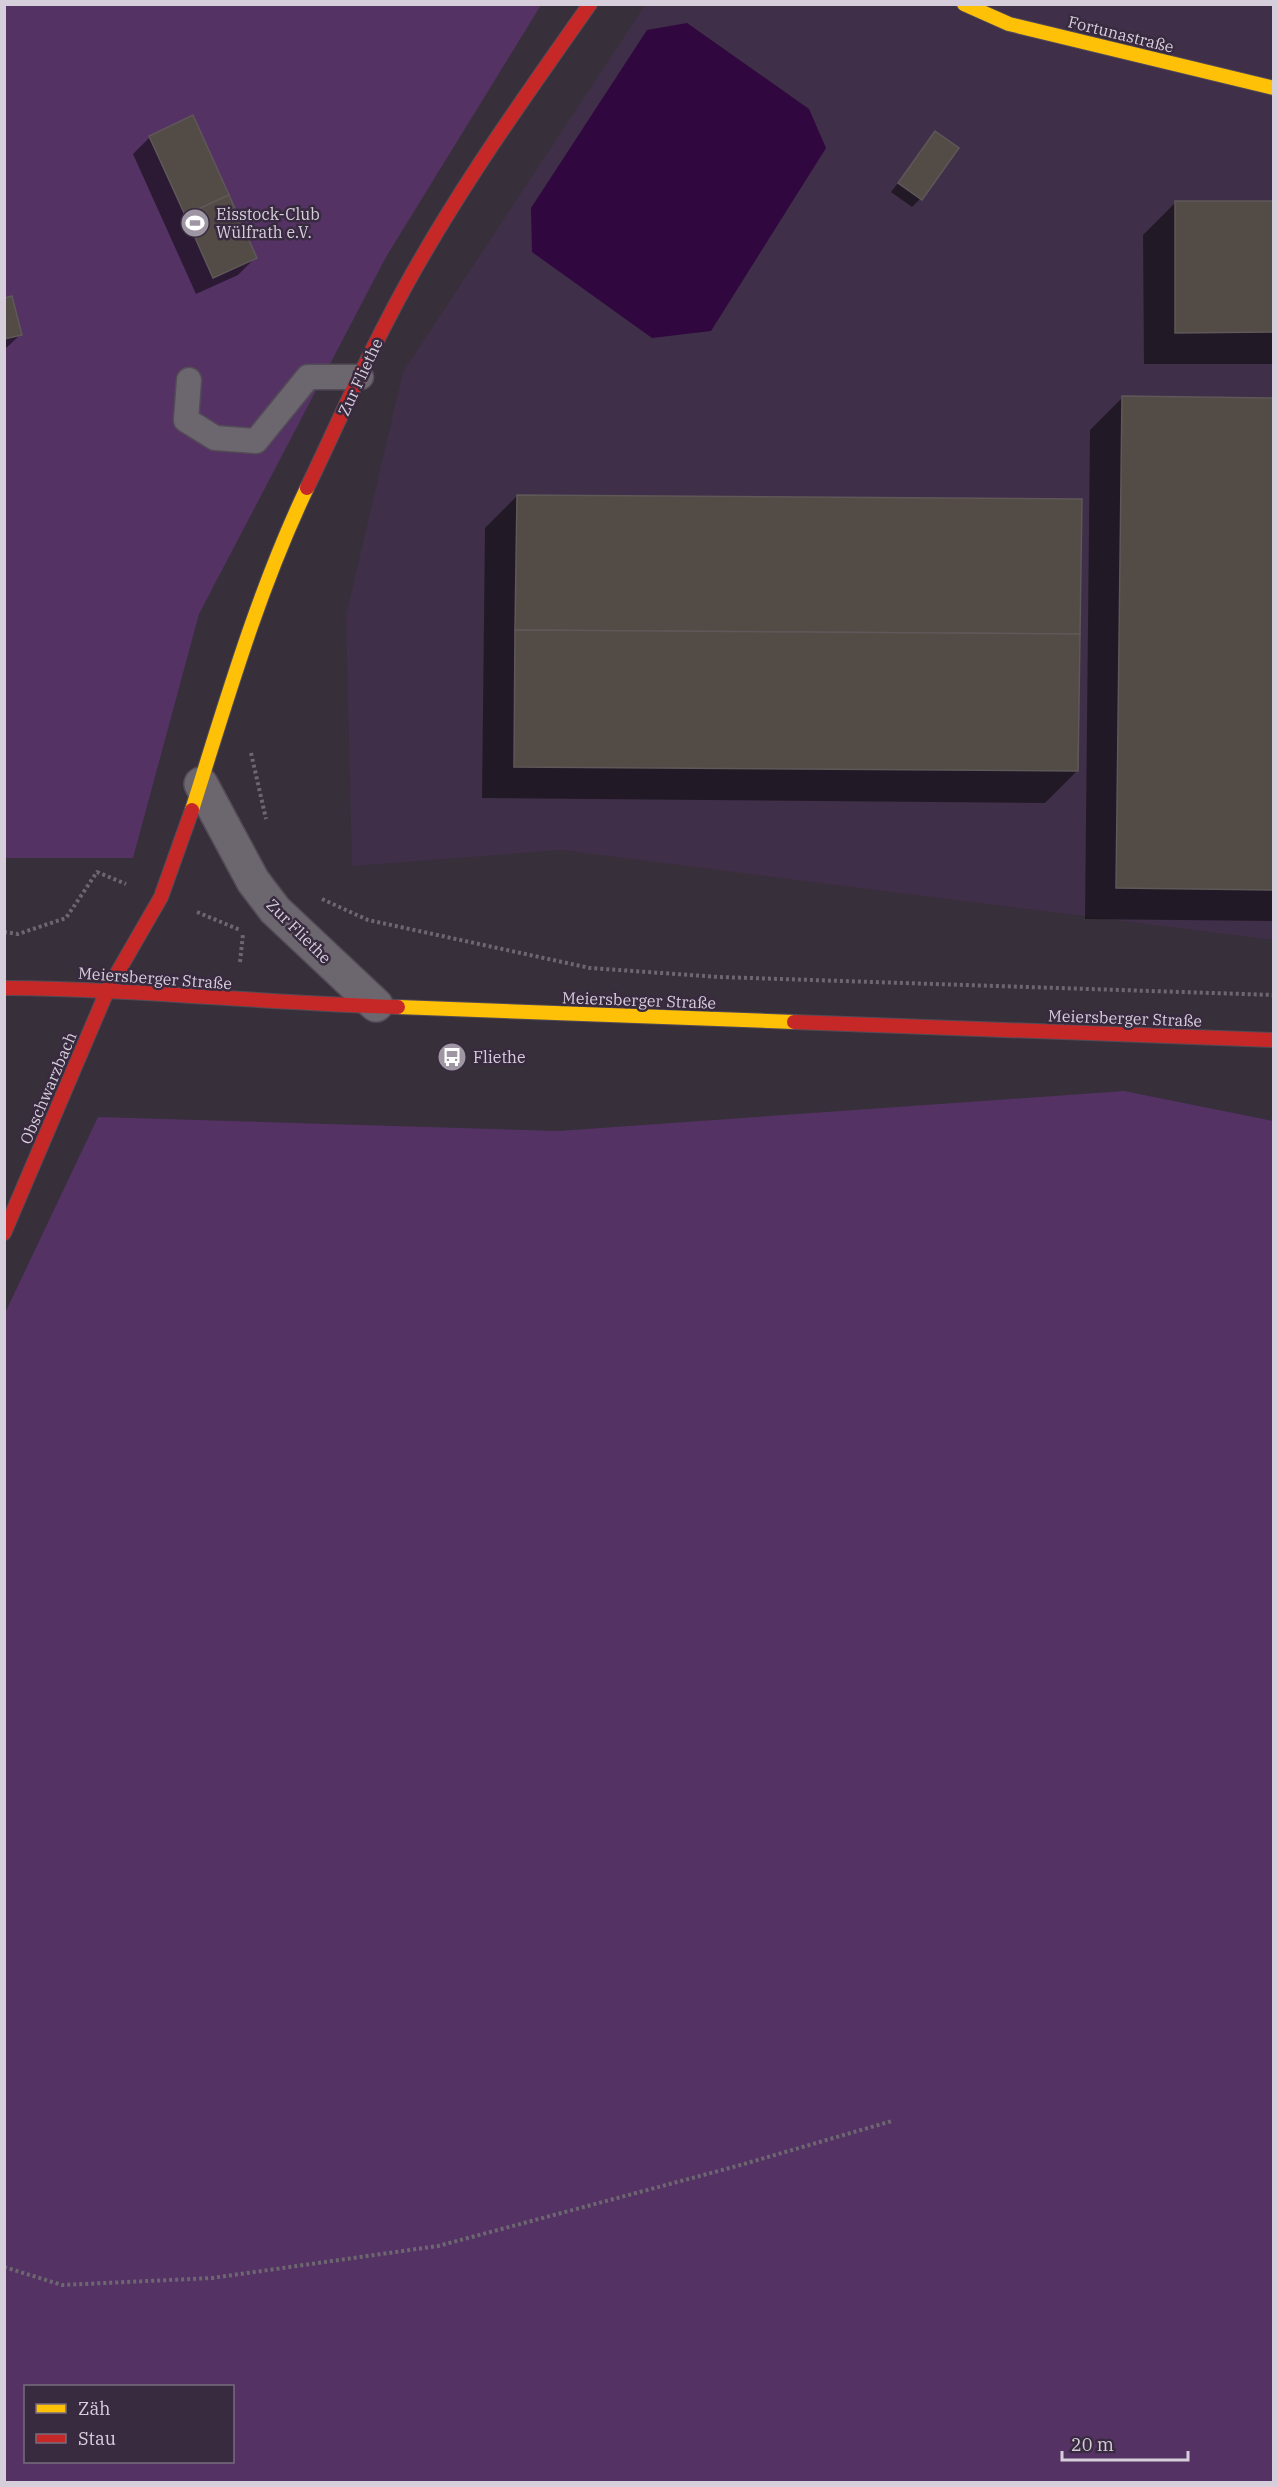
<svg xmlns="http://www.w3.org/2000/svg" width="1278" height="2487" viewBox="0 0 1278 2487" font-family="'IBM Plex Serif',serif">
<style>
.built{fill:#402f48}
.green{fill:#543264;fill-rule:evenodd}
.water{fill:#30073f}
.shadow{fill:#0007}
.building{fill:#524b46;stroke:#5e5859;stroke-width:1.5}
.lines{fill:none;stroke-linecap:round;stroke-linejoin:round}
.lane-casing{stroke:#534b56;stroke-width:27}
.street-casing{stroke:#534b56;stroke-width:36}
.slow-casing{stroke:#534b56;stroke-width:16}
.jam-casing{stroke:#534b56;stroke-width:16}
.path{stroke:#6d6770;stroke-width:4;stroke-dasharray:3 3;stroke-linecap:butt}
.lane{stroke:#6c666f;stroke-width:24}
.street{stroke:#6c666f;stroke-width:33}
.slow{stroke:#ffc107;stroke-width:14}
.jam{stroke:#c62828;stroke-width:14}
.labels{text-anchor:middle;stroke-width:5;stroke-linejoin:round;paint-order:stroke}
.street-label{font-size:16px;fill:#d7cedc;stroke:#382a3f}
.poi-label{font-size:16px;fill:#d7cedc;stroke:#382a3f;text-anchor:start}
</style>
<rect width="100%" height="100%" fill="#372f3a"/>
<path class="built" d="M645 5H1273V940L561 850 352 866 346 616 403 372Z"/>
<g class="green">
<path d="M5 5H541L386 257 199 614 133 858H5Z"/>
<path d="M1124 1091 1273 1121V2482H5V1313L98 1117 558 1131ZM232 2386V2462H26V2386Z"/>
</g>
<path class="water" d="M687 23 809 109 826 148 711 331 652 338 532 252 531 208 647 30Z"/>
<g class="shadow">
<path d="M936 133 920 199 912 207 891 192Z"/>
<path d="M150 137 255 258 238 275 196 294 133 154Z"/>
<path d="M1175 203H1274V364H1144L1143 235Z"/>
<path d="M4 299 20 335 4 350Z"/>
<path d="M1122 398 1274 399V921L1085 919 1090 430Z"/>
<path d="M517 496 1077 771 1045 803 482 798 485 528Z"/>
</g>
<g class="building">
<path d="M193 115 229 195 185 215 149 136Z"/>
<path d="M935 131 959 148 922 200 898 183Z"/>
<path d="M229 195 257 258 213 278 185 215Z"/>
<path d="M1175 201H1274V332L1175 333Z"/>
<path d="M12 296 22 335 4 339V298Z"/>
<path d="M1122 396 1274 398V890L1116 888Z"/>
<path d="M517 495 1082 499 1080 634 515 630Z"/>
<path d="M515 630 1080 634 1078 771 514 767Z"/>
</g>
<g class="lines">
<g class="lane-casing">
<path id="lane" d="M189 380 186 420 215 438 256 441 308 377H361"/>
</g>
<g class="street-casing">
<path id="street" d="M201 784 253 881 275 910 376 1005"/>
</g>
<g class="slow-casing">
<g id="slow">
<path d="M964 4 1009 24 1274 88"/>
<path d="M192 810C226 702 258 591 307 488"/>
<path d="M398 1007 794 1022"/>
</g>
</g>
<g class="jam-casing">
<g id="jam">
<path d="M307 488C334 432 359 374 388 319 445 208 518 106 590 4"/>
<path d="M4 988C136 989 267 1003 398 1007"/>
<path d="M794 1022 1274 1040"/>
<path d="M4 1233 108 989 161 897 192 810"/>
</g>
</g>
<g class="path">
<path d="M251 753 266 819"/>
<path d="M322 899 368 920 590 968 719 977 1274 995"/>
<path d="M197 912 240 930"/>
<path d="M4 932 18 934 66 918 97 872 126 884"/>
<path d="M240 962 243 934"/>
<path d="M4 2267 62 2285 212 2278 438 2246 737 2166 892 2121"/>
</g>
<use href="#lane" class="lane"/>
<use href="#street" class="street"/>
<use href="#slow" class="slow"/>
<use href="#jam" class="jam"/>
</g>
<defs>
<g id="stadium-disc" transform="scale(1.5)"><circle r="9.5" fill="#9f96a3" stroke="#382a3f"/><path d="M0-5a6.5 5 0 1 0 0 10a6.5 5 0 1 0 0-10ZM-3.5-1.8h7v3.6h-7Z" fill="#fff"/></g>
<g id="bus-disc" transform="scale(1.5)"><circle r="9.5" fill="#9f96a3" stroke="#382a3f"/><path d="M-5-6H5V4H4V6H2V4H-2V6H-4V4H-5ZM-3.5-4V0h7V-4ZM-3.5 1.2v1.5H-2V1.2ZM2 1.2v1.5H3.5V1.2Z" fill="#fff"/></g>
</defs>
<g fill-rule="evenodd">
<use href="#stadium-disc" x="195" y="223"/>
<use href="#bus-disc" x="452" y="1057"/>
</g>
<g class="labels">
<g class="street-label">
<text transform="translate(1121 34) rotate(14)" y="6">Fortunastraße</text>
<text transform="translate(360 377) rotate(-65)" y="6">Zur Fliethe</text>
<text transform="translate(299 931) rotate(45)" y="6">Zur Fliethe</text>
<text transform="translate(155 978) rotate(4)" y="6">Meiersberger Straße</text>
<text transform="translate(639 1000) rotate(2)" y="6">Meiersberger Straße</text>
<text transform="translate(1125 1018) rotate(2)" y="6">Meiersberger Straße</text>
<text transform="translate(48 1088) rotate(-67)" y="6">Obschwarzbach</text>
</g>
<g class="poi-label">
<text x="216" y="220">Eisstock-Club<tspan x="216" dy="18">Wülfrath e.V.</tspan></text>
<text x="473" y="1063">Fliethe</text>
</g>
</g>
<rect width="1278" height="2487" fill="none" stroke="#d7cedc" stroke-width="12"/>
<rect x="24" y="2385" width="210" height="78" fill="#382a3f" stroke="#786c7e" stroke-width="1.5"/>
<rect x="36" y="2404" width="30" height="9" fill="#ffc107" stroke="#786c7e" stroke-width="1.5"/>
<text x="78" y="2415" font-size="18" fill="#d7cedc">Zäh</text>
<rect x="36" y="2434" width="30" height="9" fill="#c62828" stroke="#786c7e" stroke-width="1.5"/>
<text x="78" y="2445" font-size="18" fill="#d7cedc">Stau</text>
<path d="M1062 2451v9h126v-9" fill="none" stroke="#d7cedc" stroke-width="3"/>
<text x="1071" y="2451" font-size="18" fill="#d7cedc" stroke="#382a3f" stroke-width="4.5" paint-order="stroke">20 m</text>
</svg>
